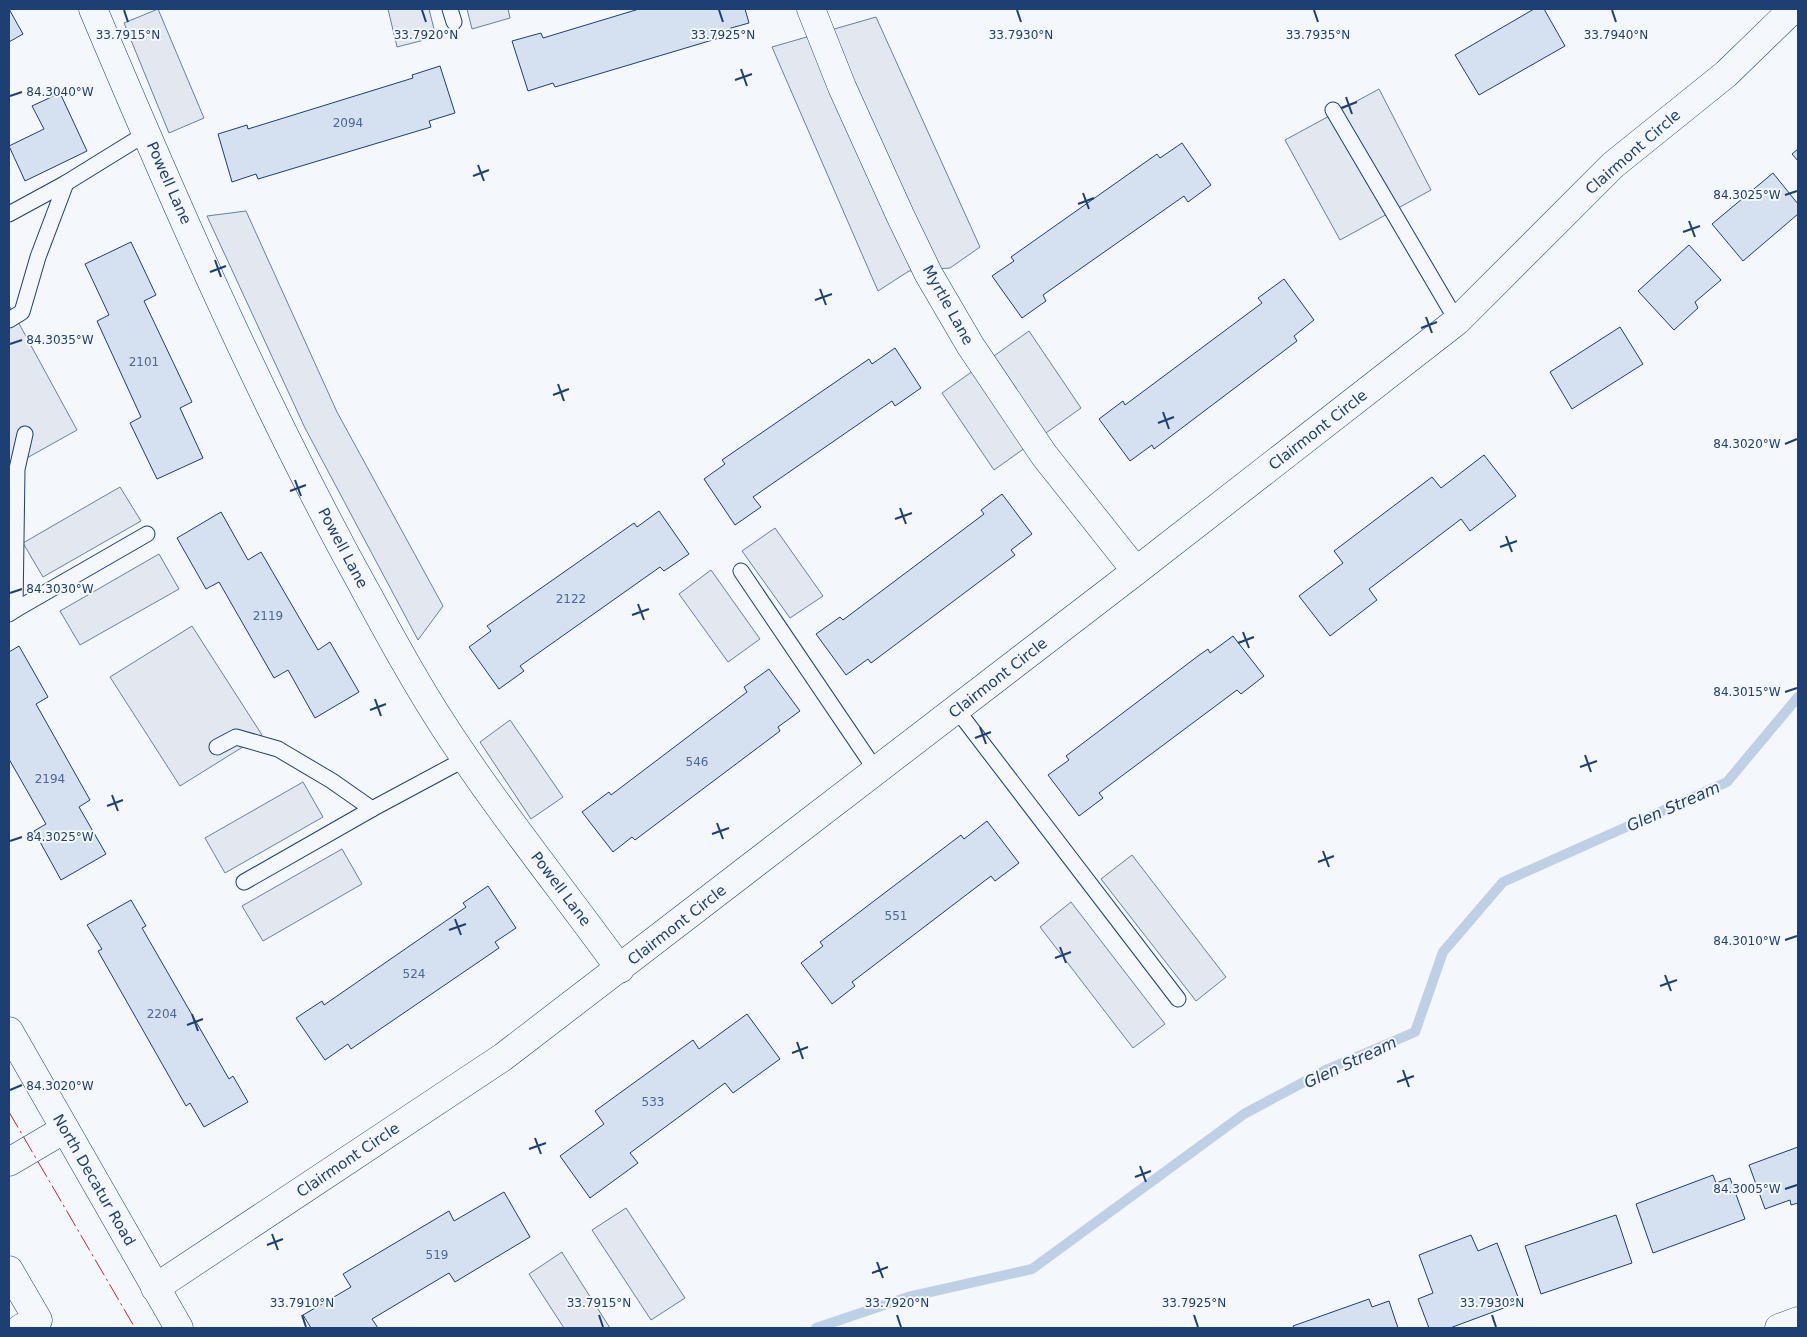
<svg xmlns="http://www.w3.org/2000/svg" width="1807" height="1337" viewBox="0 0 1807 1337" font-family="'DejaVu Sans',sans-serif">
<style>
.parking{fill:#e3e8f0;stroke:#687fa3}
.lines{fill:none;stroke-linecap:round;stroke-linejoin:round}
.stream{stroke:#bed0e5;stroke-width:10}
.building{fill:#d5e0f0;stroke:#1d3f73}
.service-casing{stroke:#1d3f73;stroke-width:17}
.minor-casing{stroke:#1d3f73;stroke-width:29}
.secondary-casing{stroke:#1d3f73;stroke-width:29}
.service{stroke:#f4f7fb;stroke-width:15}
.minor{stroke:#f4f7fb;stroke-width:28}
.secondary{stroke:#f4f7fb;stroke-width:28}
.power{stroke:#c62828;stroke-width:1;stroke-dasharray:18 4 2.5 4;stroke-linecap:butt}
.ticks{fill:none;stroke:#1d3f73;stroke-width:2}
.labels{text-anchor:middle;stroke-width:4;stroke-linejoin:round;paint-order:stroke}
.number-label{font-size:12px;fill:#4b6792}
.street-label{font-size:15px;fill:#1d3f73;stroke:#f4f7fb}
.water-label{font-size:16px;font-style:italic;fill:#1d3f73;stroke:#f4f7fb}
.ticks-label{font-size:12px;text-anchor:middle;fill:#1d3f73;stroke:#f4f7fb;stroke-width:4;stroke-linejoin:round;paint-order:stroke}
</style>
<rect width="100%" height="100%" fill="#f4f7fb"/>
<g class="parking">
<path d="M158 9 204 118 169 133 124 23Z"/>
<path d="M388 9H429L436 37 397 47Z"/>
<path d="M467 9H508L510 18 472 29Z"/>
<path d="M876 17 980 247 950 268 909 271 878 291 772 47Z"/>
<path d="M1379 89 1431 190 1340 240 1285 140Z"/>
<path d="M246 211 337 412 443 606 418 640 305 428 207 216Z"/>
<path d="M10 307 77 430 9 468V308Z"/>
<path d="M1029 331 1081 408 994 470 942 393Z"/>
<path d="M120 487 141 521 43 577 23 543Z"/>
<path d="M775 528 823 596 790 618 742 551Z"/>
<path d="M159 554 179 589 80 645 60 611Z"/>
<path d="M711 570 760 639 728 662 679 594Z"/>
<path d="M192 626 262 735 180 786 110 677Z"/>
<path d="M510 720 563 797 531 819 480 742Z"/>
<path d="M303 782 323 817 225 873 205 838Z"/>
<path d="M342 849 362 884 263 941 242 906Z"/>
<path d="M1132 855 1226 977 1196 1001 1101 879Z"/>
<path d="M1071 902 1165 1024 1133 1048 1040 927Z"/>
<path d="M626 1208 685 1298 651 1320 592 1230Z"/>
<path d="M562 1252 563 1254 610 1328H564L529 1274Z"/>
</g>
<g class="lines">
<path class="stream" d="M816 1328 908 1297 1032 1269 1244 1114 1328 1069 1415 1032 1443 952 1503 882 1727 782 1798 697"/>
</g>
<g class="building">
<path d="M9 9 23 34 9 42Z"/>
<path d="M639 9H745L749 23 724 30 726 36 555 87 553 83 528 91 512 41 541 33 543 38Z"/>
<path d="M1534 9H1544L1565 46 1479 95 1455 55Z"/>
<path d="M440 66 455 113 429 121 431 127 258 179 256 174 232 182 218 134 247 125 248 129 413 78 412 75Z"/>
<path d="M60 93 87 151 25 181 9 146 44 129 32 106Z"/>
<path d="M1182 143 1211 185 1188 202 1184 196 1043 295 1046 301 1022 318 992 276 1014 261 1011 257 1157 154 1160 158Z"/>
<path d="M1798 149V161L1792 154Z"/>
<path d="M1773 173 1798 204V214L1743 261 1712 224Z"/>
<path d="M131 242 156 295 144 301 192 402 180 408 203 458 157 479 130 423 141 417 97 321 109 315 85 264Z"/>
<path d="M1689 245 1721 280 1695 302 1698 308 1674 330 1638 291Z"/>
<path d="M1284 279 1314 320 1294 336 1297 341 1154 449 1152 445 1130 461 1099 419 1123 401 1125 405 1262 303 1258 298Z"/>
<path d="M1620 327 1643 364 1572 409 1550 372Z"/>
<path d="M895 348 921 388 895 406 892 401 753 497 761 507 735 525 704 479 725 464 722 460 869 359 872 364Z"/>
<path d="M1484 455 1516 496 1470 531 1461 519 1369 589 1377 600 1330 636 1299 596 1343 563 1334 551 1432 477 1441 488Z"/>
<path d="M1002 494 1032 534 1011 550 1015 555 871 663 868 659 846 675 816 634 840 617 843 620 984 514 981 510Z"/>
<path d="M659 511 689 554 664 571 660 567 520 666 524 671 499 689 469 647 491 631 487 626 634 523 637 527Z"/>
<path d="M221 512 248 560 261 552 318 650 330 642 359 692 315 718 288 670 274 678 219 582 206 589 177 538Z"/>
<path d="M1233 636 1264 676 1241 694 1237 690 1099 793 1103 798 1079 816 1048 775 1069 760 1066 756 1198 656 1208 649 1210 653Z"/>
<path d="M19 646 48 697 36 704 90 800 79 807 106 854 61 880 34 831 46 824 9 759V652Z"/>
<path d="M769 669 800 711 778 727 780 731 635 840 632 837 613 852 582 812 609 792 611 795 747 692 744 687Z"/>
<path d="M987 821 1019 863 995 881 991 876 852 982 855 986 832 1004 801 963 823 946 820 942 953 841 961 835 964 839Z"/>
<path d="M488 886 516 928 495 942 499 948 351 1049 348 1044 325 1060 296 1018 322 1001 324 1005 466 907 463 903Z"/>
<path d="M131 900 146 926 142 928 229 1079 233 1076 248 1102 204 1127 190 1103 186 1106 98 951 102 949 87 925Z"/>
<path d="M747 1014 780 1059 733 1093 725 1083 630 1153 638 1163 590 1198 560 1156 604 1124 595 1111 693 1040 699 1049Z"/>
<path d="M1798 1147V1203L1791 1205 1790 1200 1765 1209 1749 1165Z"/>
<path d="M1713 1175 1716 1183 1730 1178 1745 1219 1653 1253 1636 1204Z"/>
<path d="M504 1192 530 1237 455 1282 449 1273 372 1319 378 1328H311L303 1315 351 1287 343 1274 449 1211 454 1221Z"/>
<path d="M1616 1215 1632 1263 1541 1294 1525 1246Z"/>
<path d="M1471 1235 1478 1251 1497 1243 1520 1302 1450 1328H1429L1418 1299 1433 1293 1419 1255Z"/>
<path d="M1369 1299 1372 1307 1389 1301 1398 1328H1294L1293 1326Z"/>
</g>
<g class="lines">
<g class="service-casing">
<g id="service">
<path d="M450 9 454 22"/>
<path d="M1333 110 1457 321"/>
<path d="M9 214 66 183"/>
<path d="M9 320 22 312 38 257 66 183 147 133"/>
<path d="M741 571 877 772"/>
<path d="M15 610 147 534"/>
<path d="M9 614 15 610 17 469 25 434"/>
<path d="M957 710 1178 999"/>
<path d="M217 747 236 737 278 749 332 781 372 809 467 758"/>
<path d="M244 882 372 809"/>
</g>
</g>
<g class="minor-casing">
<g id="minor">
<path d="M93 9C171 194 251 378 346 555 378 613 409 673 445 728 499 811 562 889 620 969"/>
<path d="M811 9 842 87 900 215 928 273 970 345 1044 455 1136 571"/>
<path d="M9 1162 65 1129"/>
<path d="M9 1270 38 1320 21 1328"/>
<path d="M155 1288 503 1057 1136 571 1457 321 1613 165 1726 74 1793 9"/>
<path d="M1779 1328 1798 1321"/>
</g>
</g>
<g class="secondary-casing">
<path id="secondary" d="M9 1031 179 1328"/>
</g>
<use href="#service" class="service"/>
<use href="#minor" class="minor"/>
<use href="#secondary" class="secondary"/>
<path class="power" d="M9 1112 135 1328"/>
</g>
<path class="ticks" d="M124 10 128 22M422 10 426 22M719 10 723 22M1017 10 1021 22M1314 10 1318 22M1612 10 1616 22M741 69 747 86M735 80 752 74M10 96 22 92M1346 97 1352 114M1341 108 1357 102M478 165 484 181M473 176 489 170M1083 193 1089 209M1785 195 1797 191M1078 204 1094 198M1689 221 1695 237M1683 232 1700 226M215 260 221 277M210 272 226 266M820 289 826 305M815 300 832 294M1426 317 1432 333M1421 328 1437 322M10 344 22 340M558 384 564 401M553 395 569 389M1163 412 1169 429M1158 423 1174 417M1785 444 1797 439M295 480 301 496M290 491 306 485M900 508 906 524M895 519 912 513M1506 536 1512 552M1500 547 1517 541M10 593 22 589M638 604 644 620M632 615 649 609M1243 632 1249 648M1238 643 1254 637M1785 692 1797 688M375 699 381 716M370 710 386 704M980 727 986 744M975 738 991 732M1585 755 1591 772M1580 767 1597 761M112 795 118 811M107 806 123 800M717 823 723 839M712 834 729 828M10 841 22 837M1323 851 1329 867M1318 862 1334 856M455 919 461 935M449 930 466 924M1785 940 1797 936M1060 947 1066 963M1055 958 1071 952M1665 975 1671 991M1660 986 1677 980M192 1014 198 1031M187 1025 203 1019M797 1042 803 1059M792 1053 808 1047M1403 1070 1409 1087M1397 1082 1414 1076M10 1090 22 1085M535 1138 541 1154M529 1149 546 1143M1140 1166 1146 1182M1135 1177 1151 1171M1785 1189 1797 1185M272 1234 278 1250M267 1245 283 1239M877 1262 883 1278M872 1273 888 1267M302 1315 306 1327M599 1315 603 1327M897 1315 901 1327M1194 1315 1198 1327M1492 1315 1496 1327"/>
<g class="labels">
<g class="number-label">
<text x="348" y="127">2094</text>
<text x="144" y="366">2101</text>
<text x="571" y="603">2122</text>
<text x="268" y="620">2119</text>
<text x="697" y="766">546</text>
<text x="50" y="783">2194</text>
<text x="896" y="920">551</text>
<text x="414" y="978">524</text>
<text x="162" y="1018">2204</text>
<text x="653" y="1106">533</text>
<text x="437" y="1259">519</text>
</g>
<g class="street-label">
<text transform="translate(1633 152) rotate(-41)" y="5">Clairmont Circle</text>
<text transform="translate(169 183) rotate(66)" y="5">Powell Lane</text>
<text transform="translate(948 305) rotate(61)" y="5">Myrtle Lane</text>
<text transform="translate(1318 430) rotate(-38)" y="5">Clairmont Circle</text>
<text transform="translate(343 548) rotate(62)" y="5">Powell Lane</text>
<text transform="translate(998 678) rotate(-38)" y="5">Clairmont Circle</text>
<text transform="translate(561 889) rotate(53)" y="5">Powell Lane</text>
<text transform="translate(677 925) rotate(-38)" y="5">Clairmont Circle</text>
<text transform="translate(348 1160) rotate(-34)" y="5">Clairmont Circle</text>
<text transform="translate(94 1180) rotate(60)" y="5">North Decatur Road</text>
</g>
<g class="water-label">
<text transform="translate(1673 806) rotate(-24)" y="6">Glen Stream</text>
<text transform="translate(1350 1062) rotate(-25)" y="6">Glen Stream</text>
</g>
</g>
<g class="ticks-label">
<text x="1021" y="39">33.7930°N</text>
<text x="1616" y="39">33.7940°N</text>
<text x="128" y="39">33.7915°N</text>
<text x="426" y="39">33.7920°N</text>
<text x="723" y="39">33.7925°N</text>
<text x="1318" y="39">33.7935°N</text>
<text x="60" y="96">84.3040°W</text>
<text x="1747" y="199">84.3025°W</text>
<text x="60" y="344">84.3035°W</text>
<text x="1747" y="448">84.3020°W</text>
<text x="60" y="593">84.3030°W</text>
<text x="1747" y="696">84.3015°W</text>
<text x="60" y="841">84.3025°W</text>
<text x="1747" y="945">84.3010°W</text>
<text x="60" y="1090">84.3020°W</text>
<text x="1747" y="1193">84.3005°W</text>
<text x="302" y="1307">33.7910°N</text>
<text x="599" y="1307">33.7915°N</text>
<text x="897" y="1307">33.7920°N</text>
<text x="1194" y="1307">33.7925°N</text>
<text x="1492" y="1307">33.7930°N</text>
</g>
<rect width="1807" height="1337" fill="none" stroke="#1d3f73" stroke-width="20"/>
</svg>
